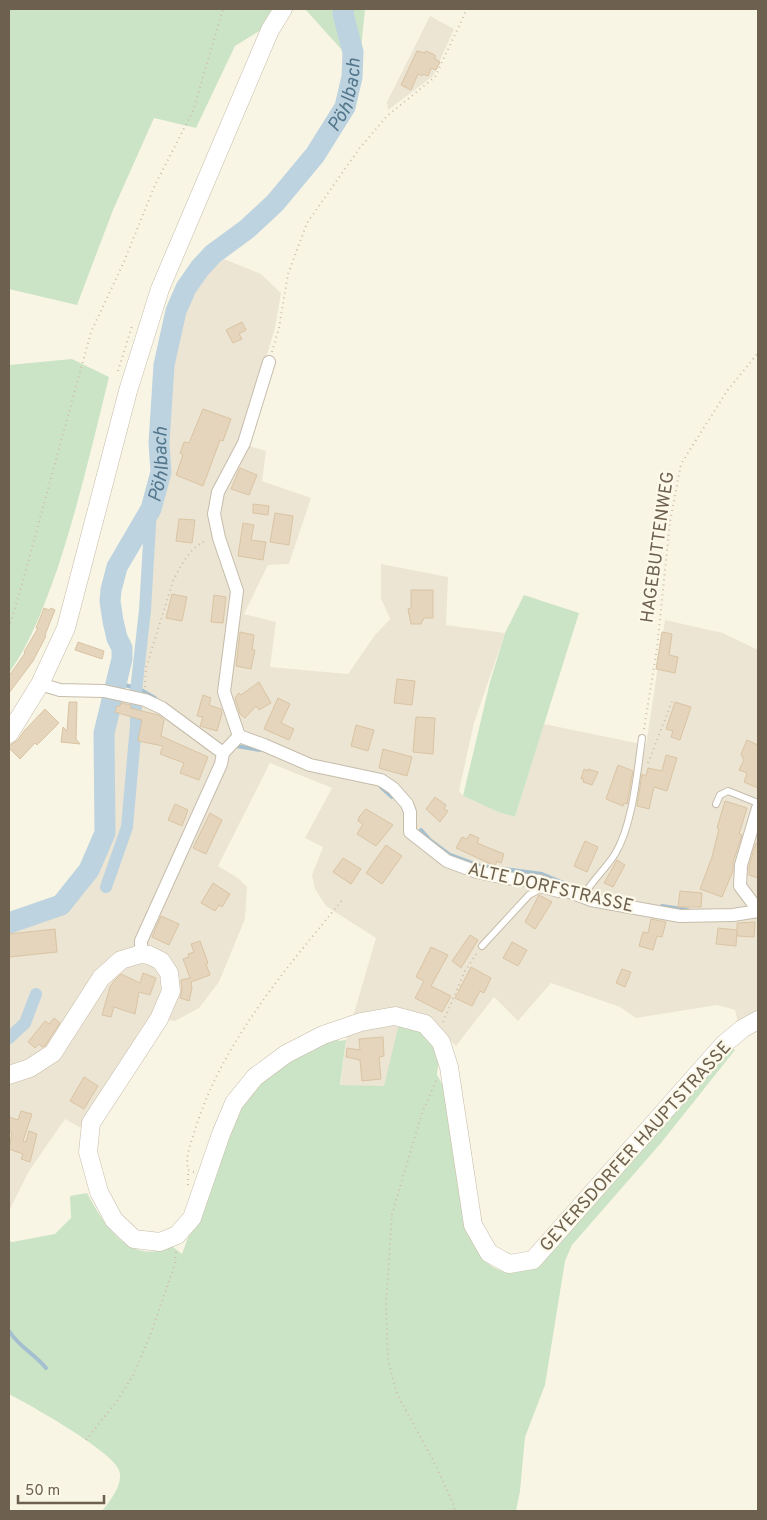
<svg xmlns="http://www.w3.org/2000/svg" width="767" height="1520" viewBox="0 0 767 1520" font-family="Overpass,sans-serif">
<style>
.residential{fill:#ece5d3}
.green{fill:#cce4c6}
.lines{fill:none;stroke-linecap:round;stroke-linejoin:round}
.stream{stroke:#a4c0d0;stroke-width:4}
.canal{stroke:#bdd3df;stroke-width:12}
.river{stroke:#bdd3df;stroke-width:21}
.building{fill:#e5d5bc;stroke:#dac4a3}
.service-casing{stroke:#c6bcab;stroke-width:8}
.minor-casing{stroke:#c6bcab;stroke-width:14}
.secondary-casing{stroke:#c6bba7;stroke-width:19}
.path{stroke:#cfbda4;stroke-width:2;stroke-dasharray:1 4;stroke-linecap:butt}
.service{stroke:#fff;stroke-width:6}
.minor{stroke:#fff;stroke-width:12}
.secondary{stroke:#fff;stroke-width:18}
.labels{text-anchor:middle;stroke-width:4.5;stroke-linejoin:round;paint-order:stroke}
.street-label{font-size:18px;fill:#6e604e;stroke:#fcf9eb}
.water-label{font-size:19px;font-style:italic;fill:#52768c;stroke:#fcf9eb}
</style>
<rect width="100%" height="100%" fill="#f9f5e5"/>
<g class="residential">
<path d="M430 16 454 29 433 76 388 110 387 102Z"/>
<path d="M224 259 261 274 281 293 275 328 240 443 266 451 262 481 311 498 289 564 268 565 244 614 276 622 270 667 348 674 375 635 390 619 381 598V564L448 577 446 625 505 633 474 723 459 791 463 796 498 812 515 817 544 724 646 745 665 620 723 633 758 650V1013L738 1022 735 1010 717 1005 636 1018 620 1007 551 983 518 1021 494 997 456 1046 435 1025 385 1086 339 1097 346 1040 376 938 326 906 315 889 312 875 323 847 305 838 332 788 270 763 218 866 238 878 247 887 245 919 219 982 199 1008 175 1021 151 1018 81 1128 65 1119 29 1171 9 1211V929L26 926 58 911 75 897 91 877 106 843 110 824 109 737 115 699 140 703 151 588 153 523 167 483 171 370 179 334 191 298 207 272Z"/>
</g>
<g class="green">
<path d="M9 9H295L235 46 196 128 154 118 113 210 77 305 9 289Z"/>
<path d="M305 9H365L359 69Z"/>
<path d="M72 359 109 377C93 442 78 507 57 570 44 606 31 642 9 673V365Z"/>
<path d="M524 595 579 613 515 817 498 812 463 796 490 682 505 633Z"/>
<path d="M399 1024C416 1027 435 1035 439 1055 440 1060 437 1069 437 1075L444 1087C449 1114 453 1142 458 1169 463 1202 465 1261 503 1271 519 1275 532 1269 545 1259L730 1046 735 1050 661 1143 572 1245 565 1261 545 1385 525 1437 520 1491 516 1511H102C110 1501 124 1484 119 1470 112 1451 30 1405 9 1394V1241L12 1242 55 1234 71 1218 70 1196 87 1193C104 1225 130 1267 172 1246L182 1254 224 1139 245 1100 272 1071 334 1036 339 1041 346 1040 340 1085 384 1086Z"/>
</g>
<g class="lines">
<g class="stream">
<path d="M116 682 141 690 155 698"/>
<path d="M236 746 260 750"/>
<path d="M381 787 392 797"/>
<path d="M421 830 430 840 450 855 480 866 542 874 573 887"/>
<path d="M662 906 688 910"/>
<path d="M9 1331C20 1348 34 1353 46 1368"/>
</g>
<g class="canal">
<path d="M106 887 127 827 136 725V691L145 610 151 509"/>
<path d="M9 1038 25 1023 36 994"/>
</g>
<path class="river" id="s1" d="M9 923 61 905 89 870 105 833 104 733 122 659V648L117 638 113 621 110 601 111 590 117 567 151 509 161 472 159 443 164 365 176 311 186 288 200 268 213 254 247 229 275 203 315 155 345 107 352 77 353 52 343 14 344 9"/>
</g>
<g class="building">
<path d="M417 51 425 53 426 51 435 55V59L440 62 436 70 431 68 428 76 423 74 422 76 418 74 411 90 401 85Z"/>
<path d="M242 322 246 330 239 334 242 339 233 343 226 330Z"/>
<path d="M203 409 231 419 223 441 220 440 203 486 176 475 183 455 180 453 184 442 189 443Z"/>
<path d="M240 468 257 475 249 495 231 489Z"/>
<path d="M253 504 269 506 268 515 253 513Z"/>
<path d="M275 513 293 516 289 545 270 542Z"/>
<path d="M179 519 195 520 192 543 176 541Z"/>
<path d="M243 523 254 525 251 540 266 542 263 560 238 556Z"/>
<path d="M411 590H433V618H424L421 624H411L408 609 411 608Z"/>
<path d="M172 594 187 597 182 621 166 618Z"/>
<path d="M214 595 226 597 223 623 211 622Z"/>
<path d="M44 608 49 610 51 608 55 610 45 635 46 636 33 661 9 693V676L25 653 24 652 38 628H36Z"/>
<path d="M240 632 254 635 252 650H255L251 669 236 666Z"/>
<path d="M662 632 672 634 669 655 678 657 675 673 656 669Z"/>
<path d="M78 642 104 651 102 659 75 650Z"/>
<path d="M397 679 415 681 412 705 394 703Z"/>
<path d="M259 682 271 703 259 710 256 706 245 718 240 714 235 698 239 693 241 695Z"/>
<path d="M203 695 211 698 209 705 221 709 222 713 217 731 200 726 203 717 197 716Z"/>
<path d="M278 698 290 704 281 723 294 729 289 740 264 729Z"/>
<path d="M69 702H77L76 739 80 744 61 742 63 727 67 731Z"/>
<path d="M675 702 691 707 680 740 671 737 673 731 666 729Z"/>
<path d="M121 703 131 705 130 708 158 715 164 720 161 736 208 757 199 780 180 773 184 763 160 754 163 746 138 741 142 720 115 712 117 706H120Z"/>
<path d="M45 709 59 723 37 745 35 743 20 759 9 748V746L18 740 24 731Z"/>
<path d="M416 717 435 718 433 754 413 752Z"/>
<path d="M356 725 374 730 368 751 351 746Z"/>
<path d="M747 740 758 745V788L744 782 747 773 739 770 744 760 741 754Z"/>
<path d="M383 749 412 757 407 776 379 768Z"/>
<path d="M666 755 677 758 667 791 654 787 649 809 637 806 642 774 646 776 648 768 662 771Z"/>
<path d="M618 765 633 771 627 804 624 803 623 806 606 799Z"/>
<path d="M584 769 588 771V769L598 772 592 785 583 782 584 779H581Z"/>
<path d="M435 797 446 805 444 809 448 811 440 822 426 809Z"/>
<path d="M725 801 747 808 739 834 742 835 733 863V871L722 897 700 889 712 857 719 829 717 828Z"/>
<path d="M175 804 188 810 182 826 168 820Z"/>
<path d="M366 809 393 825 376 846 357 834 363 824 358 821 359 817Z"/>
<path d="M210 813 222 820 206 854 193 848Z"/>
<path d="M470 834 479 838 477 843 504 854 501 863 497 861 495 866 456 848 462 837 467 839Z"/>
<path d="M585 841 598 847 587 872 574 866Z"/>
<path d="M756 843 758 844V878L749 875V866Z"/>
<path d="M386 845 402 856 382 884 366 873Z"/>
<path d="M343 858 361 869 351 884 333 872Z"/>
<path d="M617 860 625 865 613 887 604 883Z"/>
<path d="M213 883 230 894 222 907 219 905 215 911 201 903Z"/>
<path d="M680 891 702 893 701 907H678Z"/>
<path d="M539 895 552 902 535 929 525 922Z"/>
<path d="M161 916 179 924 169 945 152 937Z"/>
<path d="M651 919 666 922 662 937 657 936 653 950 639 946 643 932 648 933Z"/>
<path d="M755 922 754 937 737 936V931L736 946 716 944 718 928 737 930V923Z"/>
<path d="M55 929 57 952 9 957V934Z"/>
<path d="M470 935 478 940 461 968 452 961Z"/>
<path d="M200 941 208 963 206 964 210 975 191 982 192 988 189 1001 180 998 182 990 181 980 190 978 183 959 189 957 188 954 194 952 191 944Z"/>
<path d="M512 942 527 950 518 966 503 958Z"/>
<path d="M431 947 448 955 431 986 451 996 442 1012 415 998 424 981 416 977Z"/>
<path d="M471 967 491 978 484 993 480 991 472 1006 455 998Z"/>
<path d="M622 969 631 972 625 987 616 983Z"/>
<path d="M143 973 156 978 150 995 139 992 135 1014 114 1007 111 1017 102 1015 110 987 114 981 121 974 140 983Z"/>
<path d="M54 1018 60 1023 45 1046 42 1047 39 1044 35 1048 28 1042 45 1021 49 1024Z"/>
<path d="M383 1037 384 1056 379 1057 381 1079 362 1081 360 1060 346 1057 347 1048 360 1050 359 1039Z"/>
<path d="M84 1077 98 1086 84 1109 70 1101Z"/>
<path d="M21 1111 32 1114 23 1141 26 1142 29 1131 37 1134 30 1162 21 1159 23 1154 9 1149 12 1133 9 1131V1117L18 1120Z"/>
</g>
<g class="lines">
<g class="service-casing">
<g id="service">
<path d="M716 804 720 795 728 791 758 803"/>
<path d="M583 897C591 881 606 869 615 854 633 824 637 773 642 738"/>
<path d="M482 946 529 895 540 889 558 894"/>
</g>
</g>
<g class="minor-casing">
<g id="minor">
<path d="M40 684 60 690 104 691 145 700 162 708 223 753"/>
<path d="M239 736 264 745 310 765 381 780 393 788 407 804 410 812V832L447 861 477 872 506 878 540 881 591 900 680 916 733 915 758 911"/>
<path d="M239 736 224 692 237 591 219 538 214 514 218 492 244 443 269 362"/>
<path d="M758 808 741 865 740 886 758 910"/>
<path d="M141 954V941L221 764 223 753 239 736"/>
</g>
</g>
<g class="secondary-casing">
<g id="secondary">
<path d="M9 734 40 684 66 628 128 391 160 289 270 30 283 9"/>
<path d="M9 1075 30 1068 53 1053 101 978 121 960 141 954 149 955 161 961 169 973 171 991 159 1019 91 1123 88 1152 99 1192 114 1220 134 1239 160 1242 177 1235 192 1218 221 1134 234 1103 255 1077 286 1054 323 1035 361 1022 395 1016 425 1024 441 1042 449 1067 473 1225 489 1253 509 1264 533 1260 723 1045 742 1029 758 1020"/>
</g>
</g>
<g class="path">
<path d="M272 352 279 328 288 274 307 223 359 149 387 116 435 77 467 9"/>
<path d="M118 371 132 326"/>
<path d="M9 628 22 584 91 332 123 264 155 185 193 111 223 9"/>
<path d="M145 687 146 668 173 581C181 565 190 547 207 540"/>
<path d="M644 729 657 648 670 522 681 464 727 391 758 353"/>
<path d="M648 763 673 699"/>
<path d="M443 1022 465 971 477 953"/>
<path d="M436 1081 422 1113 392 1214 386 1304 388 1360 397 1394 433 1460 454 1505 455 1511"/>
<path d="M194 1172 188 1170C185 1156 191 1143 195 1130 222 1042 286 969 343 899"/>
<path d="M188 1185V1170"/>
<path d="M86 1440 117 1401 134 1374 151 1333 175 1264 176 1252"/>
</g>
<use href="#service" class="service"/>
<use href="#minor" class="minor"/>
<use href="#secondary" class="secondary"/>
</g>
<g class="labels">
<g class="street-label">
<text transform="translate(657 547) rotate(-82)" y="6">HAGEBUTTENWEG</text>
<text transform="translate(551 887) rotate(13)" y="6">ALTE DORFSTRASSE</text>
<text transform="translate(635 1146) rotate(-48)" y="6">GEYERSDORFER HAUPTSTRASSE</text>
</g>
<g class="water-label">
<text dy="7" stroke="none"><textPath href="#s1" startOffset="959">Pöhlbach</textPath></text>
<text dy="7" stroke="none"><textPath href="#s1" startOffset="524">Pöhlbach</textPath></text>
</g>
</g>
<rect width="767" height="1520" fill="none" stroke="#6e604e" stroke-width="20"/>
<path d="M18 1495v8h86v-8" fill="none" stroke="#6e604e" stroke-width="2.5"/>
<text x="25" y="1495" font-size="15" fill="#6e604e" stroke="#fcf9eb" stroke-width="4" paint-order="stroke">50 m</text>
</svg>
